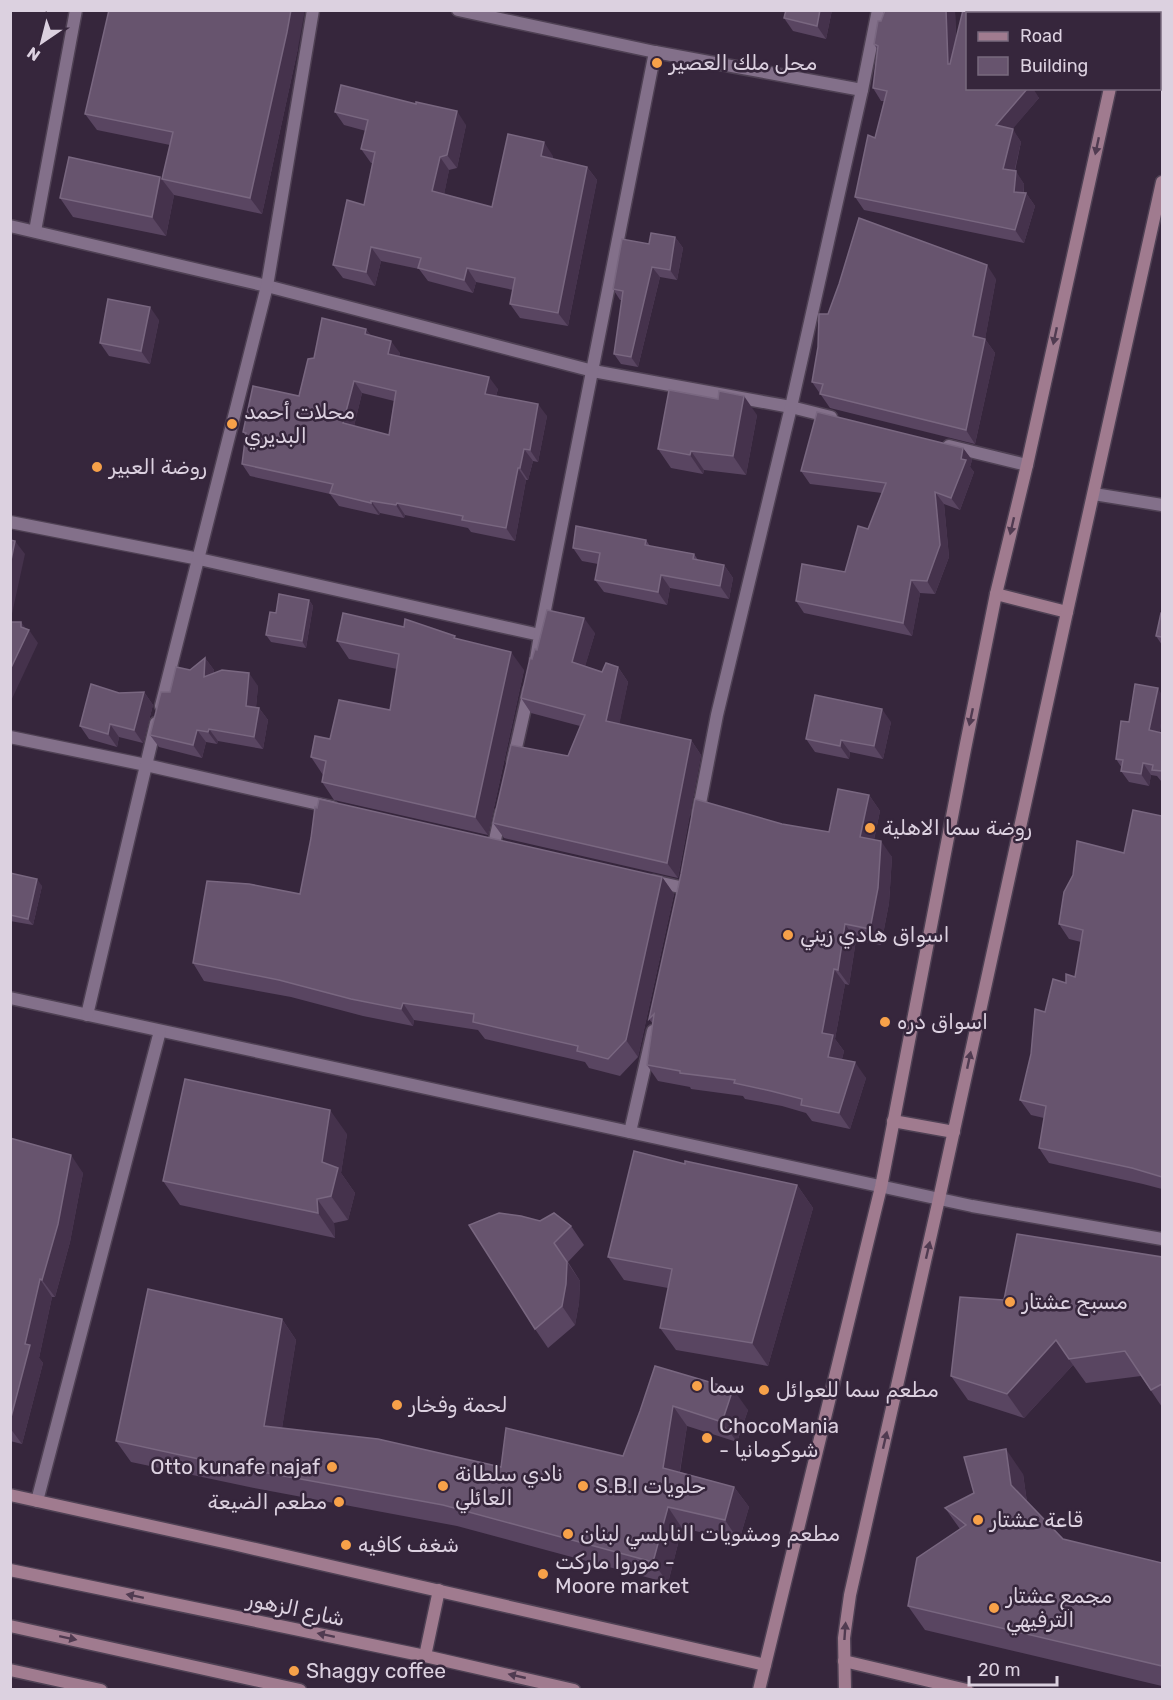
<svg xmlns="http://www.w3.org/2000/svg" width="1173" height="1700" viewBox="0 0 1173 1700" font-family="Rubik,Vazirmatn,sans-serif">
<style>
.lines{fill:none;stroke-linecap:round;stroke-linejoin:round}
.street-casing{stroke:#4f4154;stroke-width:15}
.secondary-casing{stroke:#4f4154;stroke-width:15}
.street{stroke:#83708a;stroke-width:12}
.secondary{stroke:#a07b8f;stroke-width:12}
.wall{fill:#594561;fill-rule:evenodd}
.shaded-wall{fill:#45324c}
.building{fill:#67546e;stroke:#796780;stroke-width:1.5;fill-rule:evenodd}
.oneway{fill:#503b51}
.poi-dot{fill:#f7a149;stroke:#36263c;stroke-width:2}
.labels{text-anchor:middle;stroke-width:5;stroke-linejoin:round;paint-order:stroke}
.poi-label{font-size:21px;fill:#dcd1e0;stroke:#36263c;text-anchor:start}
.street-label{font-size:21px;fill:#dcd1e0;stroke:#36263c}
</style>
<rect width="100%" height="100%" fill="#36263c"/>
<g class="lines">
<g class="street-casing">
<g id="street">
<path d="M458 10 655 52 862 90"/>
<path d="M10 226 267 286 593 371 791 407 831 417"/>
<path d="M35 231 76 10"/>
<path d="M949 446 1027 465"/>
<path d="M1094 494 1162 505"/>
<path d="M10 522 199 559 540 635 536 659"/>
<path d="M540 635 655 52"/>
<path d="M161 706 267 286 313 10"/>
<path d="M10 737 146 765 332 807"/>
<path d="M513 761 529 690"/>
<path d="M698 814 717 715 791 407 862 90 878 10"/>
<path d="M494 844 501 813"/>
<path d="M653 881 684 888"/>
<path d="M10 998 972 1206 1162 1239"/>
<path d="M87 1015 156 723"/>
<path d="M630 1132 653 1031"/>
<path d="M37 1501 160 1031"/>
</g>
</g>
<g class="secondary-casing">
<g id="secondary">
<path d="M1126 14 1127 10"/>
<path d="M996 594 1067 612"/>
<path d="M893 1121 954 1132"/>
<path d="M10 1495 233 1544 765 1665"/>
<path d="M10 1570 425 1656 574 1690"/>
<path d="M10 1626 300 1690"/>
<path d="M425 1656 439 1590"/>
<path d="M844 1661 967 1690"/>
<path d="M10 1670 101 1690"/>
<path d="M759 1690 881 1187 965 749 996 594 1027 465 1110 88"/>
<path d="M845 1690 844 1638 850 1595 939 1199 1067 612 1162 182"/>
</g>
</g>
<use href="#street" class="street"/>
<use href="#secondary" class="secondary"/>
</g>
<g class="wall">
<path d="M786 10H832L826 39 793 31 784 18Z"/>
<path d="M885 10H955L956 42 968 14 1039 98 1012 129 1021 142 1015 171 1024 184V193H1026L1035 206 1024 243 864 210 855 197 875 138 884 101H881L873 88 877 49 874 44 881 21Z"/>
<path d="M298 48 262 214 174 195 166 236 73 217 60 198 160 177 162 179 170 145 97 130 85 114Z"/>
<path d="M335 112 466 125 457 168 449 170 444 194 492 207 553 156V159L587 167 597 180 568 326 520 318 510 304 513 290 476 282 473 293 428 281 419 269 381 261 375 286 343 278 333 265 364 205 373 163H371L361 149 366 131 344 125Z"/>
<path d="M675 237 683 248 677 280 660 277 638 367 621 364 614 354 622 300H620L613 289Z"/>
<path d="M996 279 985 339 995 353 975 444 830 408 812 382 828 314Z"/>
<path d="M159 320 150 364 109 356 100 343Z"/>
<path d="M366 329 371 336 400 353 399 357 498 389 496 396 547 416 538 462 533 461 528 480H526L515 541 471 532 468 528 405 515 404 518 380 513 379 515 339 506 330 494 250 476 242 464 246 436 243 432 299 396 314 358ZM362 393 394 401 389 435 354 426Z"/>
<path d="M757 415 746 475 704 470 703 474 671 468 658 449Z"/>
<path d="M963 448 972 460 970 467 974 472 960 510 944 504 949 557 935 594 920 593 912 636 804 613 796 601 845 572 868 529 882 493 810 484 801 471Z"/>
<path d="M646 540 650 546 694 554 698 560 724 565 733 578 729 599 670 588 667 605 604 592 595 580 598 564 582 561 573 548Z"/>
<path d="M309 600 313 606 306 648 271 642 266 635 276 613Z"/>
<path d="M1162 613V645L1156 636Z"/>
<path d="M595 633 585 666 602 672 618 667 628 682 619 724 691 740 701 755 678 878 504 838 493 823 568 756 580 726 531 713 521 698 532 659 537 650Z"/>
<path d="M457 639 524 670 488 835 334 800 322 782 323 775 311 757 330 739 390 710 397 669 349 659 337 641Z"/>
<path d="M205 658 214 670V674L258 686 256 707 259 708 268 720 263 749 218 741 217 744 206 742 202 758 159 747 150 735 170 692 190 670Z"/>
<path d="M144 692 153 705 143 743 119 737 117 747 89 739 80 726 119 693Z"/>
<path d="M1162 695V717L1160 732 1162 733V782L1161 781 1157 776 1151 775 1149 786 1129 782 1121 771 1122 768 1116 759 1129 722Z"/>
<path d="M891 722 883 759 850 752 849 759 815 752 806 739Z"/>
<path d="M869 795 880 811 874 840 892 857 889 903 881 945 856 940 849 985 845 984 835 1039 844 1051 842 1059 866 1078 850 1129 812 1121 806 1113 782 1106 745 1099 743 1096 691 1089 690 1087 658 1081 647 1065 653 1024 649 1019 782 824 829 832Z"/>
<path d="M1162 816V1189L1143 1184 1049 1163 1039 1148 1044 1118 1031 1115 1020 1100 1045 1012 1066 983 1075 977 1081 942 1069 939 1059 924 1073 875 1124 853Z"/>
<path d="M10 873 42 886 33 925 10 921Z"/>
<path d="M662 877 674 894 638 1057 620 1076 589 1068 585 1062 485 1039 478 1030 414 1020 413 1026 363 1016 291 997 204 981 193 963 300 894Z"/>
<path d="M347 1134 341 1173 355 1193 348 1220 334 1223 335 1238 180 1205 163 1181Z"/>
<path d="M10 1138 83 1173 70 1242 55 1297H52L39 1358 43 1363 22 1444 10 1441Z"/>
<path d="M685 1164 797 1185 813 1208 768 1366 676 1350 660 1328 668 1288 624 1280 608 1257Z"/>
<path d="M540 1221 571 1226 584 1245 568 1262 580 1281 579 1303 575 1325 548 1348 535 1329Z"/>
<path d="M1162 1257V1407L1141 1376 1086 1383 1073 1365 1024 1418 968 1400 951 1376 1004 1300Z"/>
<path d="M282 1319 296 1340 282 1428 501 1467 623 1456 640 1411 655 1366 748 1410 737 1442 687 1426 680 1472 734 1487 749 1507 739 1541 682 1528 668 1583 457 1526 254 1488 131 1462 116 1441Z"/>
<path d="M1023 1474 1027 1502 1063 1539 1162 1563V1686L925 1630 908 1606 960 1529 945 1508 974 1493Z"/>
</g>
<g class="shaded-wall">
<path d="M291 10H305L298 48 262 214 250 198Z"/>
<path d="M820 10H832L826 39 817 26Z"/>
<path d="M946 10H955L957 77 948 64Z"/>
<path d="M1007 10H1018L1017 14H1006Z"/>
<path d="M1026 88H1033L1039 98 1005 138 996 125Z"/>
<path d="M457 111 466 125 457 168 447 155Z"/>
<path d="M1013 129 1021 142 1012 181 1003 169Z"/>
<path d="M544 142 553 156 550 170 541 156Z"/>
<path d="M440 157 449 170 442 205 432 191Z"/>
<path d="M587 167 597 180 568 326 558 313Z"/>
<path d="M1016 171 1024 184 1023 204 1014 192Z"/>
<path d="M160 177 174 195 166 236 152 217Z"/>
<path d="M1026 193 1035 206 1024 243 1015 230Z"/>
<path d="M675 237 683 248 677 280 670 270Z"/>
<path d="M371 247 381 261 375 286 366 272Z"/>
<path d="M987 265 996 279 984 345 985 339 995 353 975 444 966 430 973 336Z"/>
<path d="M652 267 660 277 638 367 631 357Z"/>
<path d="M467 268 476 282 473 293 464 280Z"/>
<path d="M150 307 159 320 150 364 141 351Z"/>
<path d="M366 329 375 341 365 334Z"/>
<path d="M391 341 400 353 396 366 388 354Z"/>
<path d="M489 377 498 389 493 406 485 394Z"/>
<path d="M354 381 362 393 352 435 343 423Z"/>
<path d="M744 396 757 415 746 475 733 456Z"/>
<path d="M538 404 547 416 538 462 530 450Z"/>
<path d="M963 448 972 460 970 467 974 472 960 510 951 498Z"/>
<path d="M524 449 533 461 528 480 520 468Z"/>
<path d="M691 451 704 470 703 474 690 455Z"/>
<path d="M518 468 526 480 515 541 506 528Z"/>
<path d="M935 492 944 504 949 557 935 594 927 581Z"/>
<path d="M371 501 380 513 379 515 371 503Z"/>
<path d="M397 503 405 515 404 518 396 505Z"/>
<path d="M15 541 25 554 10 623V565Z"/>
<path d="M724 565 733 578 729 599 720 586Z"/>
<path d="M661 575 670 588 667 605 658 592Z"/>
<path d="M911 580 920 593 912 636 903 623Z"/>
<path d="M309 600 313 606 306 648 302 641Z"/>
<path d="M584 618 595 633 582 677 572 662Z"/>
<path d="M21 622 28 631 29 630 38 643 10 703V670L21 627Z"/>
<path d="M511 652 524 670 488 835 475 817Z"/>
<path d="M205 658 214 670 213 689 204 677Z"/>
<path d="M618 667 628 682 617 736 606 721Z"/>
<path d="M249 673 258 686 255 718 246 706Z"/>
<path d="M1158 688 1162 695V717L1158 742 1149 730Z"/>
<path d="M144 692 153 705 143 743 134 730Z"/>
<path d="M259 708 268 720 263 749 254 737Z"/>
<path d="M882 709 891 722 883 759 874 746Z"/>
<path d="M110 724 119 737 117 747 108 734Z"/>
<path d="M209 729 218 741 217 744 208 732Z"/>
<path d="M197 730 206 742 202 758 193 745Z"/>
<path d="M691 740 701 755 678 878 667 863Z"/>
<path d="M841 740 850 752 849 759 840 746Z"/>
<path d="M1143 763 1151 775 1149 786 1141 774Z"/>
<path d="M869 795 880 811 871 853 860 837Z"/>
<path d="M881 841 892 857 889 903 881 945 870 929Z"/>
<path d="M662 877 674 894 638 1057 626 1040Z"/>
<path d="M37 879 42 886 33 925 28 919Z"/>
<path d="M845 924 856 940 849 985 838 970Z"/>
<path d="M834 969 845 984 835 1039 844 1051 839 1072 828 1057 822 1033Z"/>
<path d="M403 1003 414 1020 413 1026 401 1009Z"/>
<path d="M855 1062 866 1078 850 1129 839 1113Z"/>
<path d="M330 1110 347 1134 341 1173 355 1193 348 1220 331 1196 322 1162Z"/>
<path d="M71 1155 83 1173 70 1242 55 1297 42 1280Z"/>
<path d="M797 1185 813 1208 768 1366 752 1343Z"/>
<path d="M317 1199 334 1223 335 1238 318 1213Z"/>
<path d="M554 1243 580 1281 579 1303 575 1325 562 1306Z"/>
<path d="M40 1279 52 1297 39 1358 43 1363 22 1444 10 1428V1421L25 1344Z"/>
<path d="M282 1319 296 1340 279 1447 264 1426Z"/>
<path d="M1056 1340 1073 1365 1024 1418 1007 1394Z"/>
<path d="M733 1389 748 1410 737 1442 722 1422Z"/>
<path d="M673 1406 687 1426 677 1488 663 1468Z"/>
<path d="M1006 1449 1023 1474 1028 1510 1011 1485Z"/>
<path d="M734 1487 749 1507 739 1541 725 1520Z"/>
<path d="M668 1507 682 1528 668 1583 653 1562Z"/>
</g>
<g class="building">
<path d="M109 10H291L287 32 250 198 162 179 173 132 85 114Z"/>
<path d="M786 10H820L817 26 784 18Z"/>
<path d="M885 10H946L948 64H950L963 10H1007L1006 14H968V88H1028L996 125 1013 129 1003 169 1016 171 1014 192 1026 193 1015 230 855 197 868 135 875 138 887 91 873 88 878 46 874 44 878 21H881Z"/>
<path d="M341 85 416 104V102L457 111 447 155 440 157 432 191 492 207 508 134 544 142 541 156 587 167 558 313 510 304 515 278 467 268 464 280 418 268 421 258 371 247 366 272 333 265 347 200 364 205 375 152 361 149 368 120 335 112Z"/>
<path d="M69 157 160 177 152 217 60 198Z"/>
<path d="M859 218 987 265 973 336 985 339 966 430 820 394 823 384 812 382 818 347 819 314H828L839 284Z"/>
<path d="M651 233 675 237 670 270 652 267 631 357 614 354 623 291 613 289 622 239 649 244Z"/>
<path d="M108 299 150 307 141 351 100 343Z"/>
<path d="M322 318 366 329 365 334 391 341 388 354 489 377 485 394 538 404 530 450 524 449 520 468H518L506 528 462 520 463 516 397 503 396 505 371 501V503L330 493 333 484 242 464 246 433 243 432 253 386 299 396 308 359 314 358ZM354 381 396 391 389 435 343 423Z"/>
<path d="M669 390 718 399 719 391 744 396 733 456 691 451 690 455 658 449Z"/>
<path d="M817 412 963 448 961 459 966 460 951 498 935 492 940 545 927 581 911 580 903 623 796 601 802 564 845 572 858 526 868 529 886 483 801 471Z"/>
<path d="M576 526 646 540 645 545 694 554 693 559 724 565 720 586 661 575 658 592 595 580 600 553 573 548Z"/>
<path d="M10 540 15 541 10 565Z"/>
<path d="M279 594 309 600 302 641 266 635 270 612 276 613Z"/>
<path d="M547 610 584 618 572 662 602 672 606 663 618 667 606 721 691 740 667 863 493 823 511 745 568 756 585 715 521 698 530 658 532 659 535 649 537 650Z"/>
<path d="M343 613 404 627 405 619 455 636 454 638 511 652 475 817 322 782 326 761 311 757 315 736 330 739 339 700 390 710 399 654 337 641Z"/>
<path d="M1161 613H1162V637L1156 636Z"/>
<path d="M10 622H21V627L29 630 10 670Z"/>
<path d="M205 658 204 677 222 670 249 673 246 706 259 708 254 737 209 729 208 732 197 730 193 745 150 735 161 692H170L176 667 190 670Z"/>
<path d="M91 684 119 693 144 692 134 730 110 724 108 734 80 726Z"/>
<path d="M1135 684 1158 688 1149 730 1162 733V771L1152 770 1153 765 1143 763 1141 774 1121 771 1123 760 1116 759 1121 721 1129 722Z"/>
<path d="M815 695 882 709 874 746 841 740 840 746 806 739Z"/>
<path d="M838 789 869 795 860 837 881 841 878 888 870 929 845 924 838 970 834 969 822 1033 833 1035 828 1057 855 1062 839 1113 801 1105 802 1099 771 1091 734 1083 735 1080 680 1073V1071L647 1065 654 1014 649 1019 681 874 695 799 782 824 829 832Z"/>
<path d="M319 799 662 877 626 1040 608 1059 577 1051 578 1046 473 1022 474 1014 403 1003 401 1009 351 999 279 980 193 963 207 881 249 884 300 894 311 838 315 807 317 808Z"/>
<path d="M1133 810 1162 816V1177L1132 1168 1039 1148 1046 1106 1020 1100 1031 1054 1035 1009 1045 1012 1053 979 1066 983V974L1075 977 1083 930 1059 924 1064 892 1073 875 1077 841 1124 853Z"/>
<path d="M10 873 37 879 28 919 10 915Z"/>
<path d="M185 1079 330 1110 322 1162 338 1168 331 1196 317 1199 318 1213 163 1181Z"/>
<path d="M10 1138 71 1155 58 1224 42 1280 40 1279 25 1344 30 1345 10 1421Z"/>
<path d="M634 1151 685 1164V1161L797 1185 752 1343 660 1328 672 1269 608 1257Z"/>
<path d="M499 1213 521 1216 540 1221 554 1213 571 1226 554 1243 567 1262 566 1284 562 1306 535 1329 469 1225Z"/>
<path d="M1017 1234 1162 1257V1384L1151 1390 1125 1351 1069 1359 1056 1340 1007 1394 951 1376 960 1297 1004 1300Z"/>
<path d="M148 1289 282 1319 264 1426 378 1439 501 1467 506 1428 623 1456 640 1411 655 1366 733 1389 722 1422 673 1406 663 1468 734 1487 725 1520 668 1507 653 1562 443 1505 240 1468 116 1441Z"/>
<path d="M1006 1449 1011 1485 1063 1539 1162 1563V1666L908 1606 917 1558 966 1525 945 1508 974 1493 964 1457Z"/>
</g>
<defs><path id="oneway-solid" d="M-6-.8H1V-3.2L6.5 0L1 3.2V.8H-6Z" transform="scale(1.5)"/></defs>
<g class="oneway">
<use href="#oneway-solid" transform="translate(1097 146) rotate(102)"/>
<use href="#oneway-solid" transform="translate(1055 336) rotate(102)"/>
<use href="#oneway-solid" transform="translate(1012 526) rotate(103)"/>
<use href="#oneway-solid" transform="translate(971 717) rotate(102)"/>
<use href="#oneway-solid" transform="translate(969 1060) rotate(-78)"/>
<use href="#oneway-solid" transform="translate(928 1250) rotate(-77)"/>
<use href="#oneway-solid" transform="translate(885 1440) rotate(-77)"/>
<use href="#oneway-solid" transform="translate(135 1596) rotate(-168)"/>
<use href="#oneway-solid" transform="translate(845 1631) rotate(-86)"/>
<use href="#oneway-solid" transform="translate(326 1635) rotate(-168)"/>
<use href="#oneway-solid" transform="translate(68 1638) rotate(12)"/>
<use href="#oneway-solid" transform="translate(517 1676) rotate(-167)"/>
</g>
<g class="poi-dot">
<circle cx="657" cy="63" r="6"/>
<circle cx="232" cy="424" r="6"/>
<circle cx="97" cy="467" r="6"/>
<circle cx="870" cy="828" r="6"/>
<circle cx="788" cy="935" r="6"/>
<circle cx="885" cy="1022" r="6"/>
<circle cx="1010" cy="1302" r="6"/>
<circle cx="697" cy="1386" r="6"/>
<circle cx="764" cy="1390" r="6"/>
<circle cx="397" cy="1405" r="6"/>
<circle cx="707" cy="1438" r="6"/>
<circle cx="332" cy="1467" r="6"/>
<circle cx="443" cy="1486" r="6"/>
<circle cx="583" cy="1486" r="6"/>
<circle cx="339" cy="1502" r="6"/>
<circle cx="978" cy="1520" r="6"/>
<circle cx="568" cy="1534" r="6"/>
<circle cx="346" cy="1545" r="6"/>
<circle cx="543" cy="1574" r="6"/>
<circle cx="994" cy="1608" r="6"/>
<circle cx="294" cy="1671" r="6"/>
</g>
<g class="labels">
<g class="poi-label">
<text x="669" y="70">محل ملك العصير</text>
<text x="244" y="419">محلات أحمد<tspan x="244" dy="24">البديري</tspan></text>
<text x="109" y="474">روضة العبير</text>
<text x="882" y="835">روضة سما الاهلية</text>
<text x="800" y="942">اسواق هادي زيني</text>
<text x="897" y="1029">اسواق دره</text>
<text x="1022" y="1309">مسبح عشتار</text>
<text x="709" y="1393">سما</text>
<text x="776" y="1397">مطعم سما للعوائل</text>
<text x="409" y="1412">لحمة وفخار</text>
<text x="719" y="1433">ChocoMania<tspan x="719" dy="24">- شوكومانيا</tspan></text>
<text x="320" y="1474" text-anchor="end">Otto kunafe najaf</text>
<text x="455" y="1481">نادي سلطانة<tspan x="455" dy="24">العائلي</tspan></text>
<text x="595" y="1493">S.B.I حلويات</text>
<text x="327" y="1509" text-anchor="end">مطعم الضيعة</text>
<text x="990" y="1527">قاعة عشتار</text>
<text x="580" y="1541">مطعم ومشويات النابلسي لبنان</text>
<text x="358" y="1552">شغف كافيه</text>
<text x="555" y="1569">موروا ماركت -<tspan x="555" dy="24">Moore market</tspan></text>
<text x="1006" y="1603">مجمع عشتار<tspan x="1006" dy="24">الترفيهي</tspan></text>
<text x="306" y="1678">Shaggy coffee</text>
</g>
<g class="street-label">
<text transform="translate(296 1609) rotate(12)" y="7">شارع الزهور</text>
</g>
</g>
<rect width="1173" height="1700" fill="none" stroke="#dcd1e0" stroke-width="24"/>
<rect x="966" y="12" width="195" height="78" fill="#36263c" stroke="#786a7e" stroke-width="1.5"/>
<rect x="978" y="32" width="30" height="9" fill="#a07b8f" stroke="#786a7e" stroke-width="1.5"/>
<text x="1020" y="42" font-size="18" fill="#dcd1e0">Road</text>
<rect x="978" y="57" width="30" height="18" fill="#67546e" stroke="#786a7e" stroke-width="1.5"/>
<text x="1020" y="72" font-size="18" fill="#dcd1e0">Building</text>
<g transform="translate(42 42) rotate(215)" stroke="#36263c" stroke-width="4.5" paint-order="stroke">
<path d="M0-4.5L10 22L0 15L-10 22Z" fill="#dcd1e0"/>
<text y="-9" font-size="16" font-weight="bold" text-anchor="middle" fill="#dcd1e0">N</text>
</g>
<path d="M969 1676v9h88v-9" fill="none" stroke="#dcd1e0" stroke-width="3"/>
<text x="978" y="1676" font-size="18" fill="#dcd1e0" stroke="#36263c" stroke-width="4.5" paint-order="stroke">20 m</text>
</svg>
